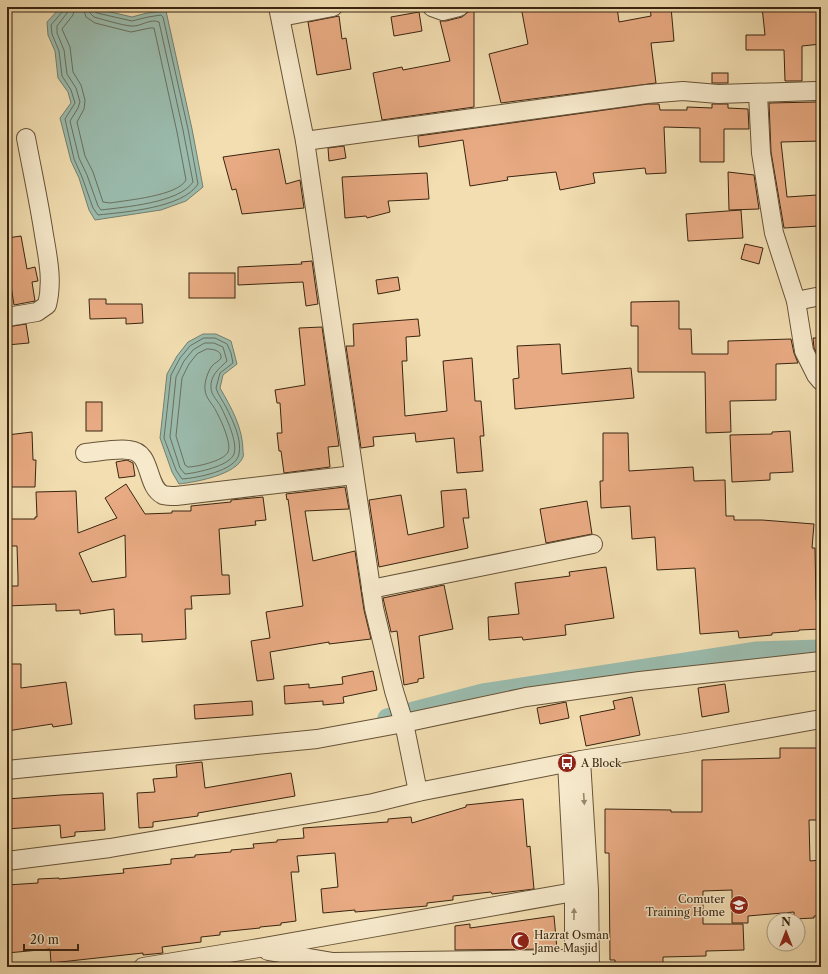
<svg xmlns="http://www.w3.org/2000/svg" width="828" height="974" viewBox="0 0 828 974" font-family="'Libre Caslon Text',serif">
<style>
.water{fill:#9bbcae;stroke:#74806f}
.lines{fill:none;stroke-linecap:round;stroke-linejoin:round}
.shore{stroke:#6a705f;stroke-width:1}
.canal{stroke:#9bbcae;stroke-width:19}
.building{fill:#e8aa82;stroke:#392510;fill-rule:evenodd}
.minor-casing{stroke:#675338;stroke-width:20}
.minor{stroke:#f7eacc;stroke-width:18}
.oneway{fill:#98886e}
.labels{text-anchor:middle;stroke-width:3;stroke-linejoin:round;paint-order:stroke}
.poi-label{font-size:11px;fill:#392510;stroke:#f7eacc;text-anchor:start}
</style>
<rect width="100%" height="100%" fill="#f2deb1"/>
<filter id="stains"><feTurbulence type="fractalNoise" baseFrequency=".005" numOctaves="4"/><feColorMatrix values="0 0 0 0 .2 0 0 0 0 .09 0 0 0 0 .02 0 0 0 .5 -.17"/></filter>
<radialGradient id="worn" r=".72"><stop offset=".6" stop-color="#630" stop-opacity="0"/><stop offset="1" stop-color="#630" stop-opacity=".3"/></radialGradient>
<g class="water">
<path d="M74 7H89L132 17 147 13 166 11 192 129 203 187 186 201 161 210 95 220 89 210 79 178 71 161 60 118 71 103 68 92 58 78 55 51 48 35 47 22 60 8Z"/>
<path d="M203 334H216L231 341 237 364 223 375 220 388C231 407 243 428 243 451 243 453 244 455 243 457 236 475 196 482 179 484L172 472 160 438 167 374 177 356 188 342Z"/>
</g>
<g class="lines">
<g class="shore">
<path d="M64 7 63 11 51 25 52 34 59 51 62 76 71 90 75 103 65 119 74 159 82 177 93 208 98 215C125 212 183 208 198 184L188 129 163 17 161 15 148 17 132 21 97 13 94 11V7"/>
<path d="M69 7 67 13 57 26V33L64 50 67 74 76 88 80 102 78 108 70 121 79 158 87 175 98 206 101 210C124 207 179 203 193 182L183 130 159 22C150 18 141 27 131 26 121 25 105 20 94 17L90 13 89 7"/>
<path d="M75 7 73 15 62 29 70 47 73 72 81 85 85 100 84 109 77 122 85 156 93 172 103 202 110 203C128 200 177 196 186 180L177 132 154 28H150L131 32 95 23 86 17 83 7"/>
<path d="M204 338H215L227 344 231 353 233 363 220 373 216 388C218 395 223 401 226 407 233 421 242 439 239 454 236 471 196 478 182 479L176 470 164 438 171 375 180 358 190 346Z"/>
<path d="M205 343H214L223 347 227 361C219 369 210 375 211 388 211 395 218 401 221 407 226 417 238 442 234 454 230 466 196 473 185 474L180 468 170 437 176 377 184 361 193 350Z"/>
<path d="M207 349C212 349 222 350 221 358 220 361 214 363 212 366 208 371 204 383 205 389 205 398 213 404 216 411 221 420 232 444 228 452 224 461 196 467 188 467L185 465 176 436 182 378 189 364 197 354Z"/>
</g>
<path class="canal" d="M387 718 483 693 757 651 821 649"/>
</g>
<g class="building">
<path d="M521 7H617L619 22 651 16 650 7H671L674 41 651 43 656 83 501 103 489 54 528 44Z"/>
<path d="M762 7H818L819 29H821V44L802 46V81H785L784 50H746V35H765Z"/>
<path d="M474 11V107L382 120 373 73 402 67 403 70 450 61 440 21H446L462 17 468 12Z"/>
<path d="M419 12 422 31 394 36 391 17Z"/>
<path d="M339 16 342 39 346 38 351 69 317 75 308 22Z"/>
<rect x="712" y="73" width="16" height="10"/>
<path d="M821 100V141L781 142 787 197 817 195 819 226 784 228 771 152 769 103 816 102Z"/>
<path d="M648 104H659L660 110H687V107L712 108V104H728V108L748 109 749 129H724V162H700V128L664 127 666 173 646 174 645 168 593 173 595 183 560 190 556 172 507 177 508 180 470 186 463 140 419 147 418 136Z"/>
<path d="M344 146 346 158 329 161 328 148Z"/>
<path d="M279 149 286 184 300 180 304 208 242 214 236 189 232 190 223 157Z"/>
<path d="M728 172 754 175 759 209 729 210Z"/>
<path d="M427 173 429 199 388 201 390 212 367 218 366 216 345 218 342 177Z"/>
<path d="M741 210 743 238 688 241 686 214Z"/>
<path d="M21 236 27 269 35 267 38 281 32 282 35 301 14 305 11 286 7 287V238Z"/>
<path d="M745 244 763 248 759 264 741 259Z"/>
<path d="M312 261 318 304 306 306 303 282 238 285V267L302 264 301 262Z"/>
<rect x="189" y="273" width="46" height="25"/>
<path d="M398 277 400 290 378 294 376 280Z"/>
<path d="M89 299H106V304H142L143 323 126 324V318L90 319Z"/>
<path d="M679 301V329H691L692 354H728V341L791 339 794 353 798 363 776 364V400L730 401 731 432 706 433 705 372H638V326H631V302Z"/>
<path d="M418 319 420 336 406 337 407 361H402L405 416 447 411 443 361 472 358 475 401H481L484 436H480L483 471 457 473 454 438 416 442 415 433 373 437 374 446 361 448 346 346H354L353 324Z"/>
<path d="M26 324 29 343 7 345V327Z"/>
<path d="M322 327 339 446 328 447 330 467 284 473 281 451H279L277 433H282L280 403H277L275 390 305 385 299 328Z"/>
<path d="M813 338H821V360L814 348Z"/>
<path d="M560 344 562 374 631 368 634 398 515 409 513 379 519 378 517 346Z"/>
<rect x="86" y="402" width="16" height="29"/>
<path d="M790 431 793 472 770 473V480L732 482 730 435 772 434V432Z"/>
<path d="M32 432 33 460H36L35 487H11V449H7V435Z"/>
<path d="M603 433H628L629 471 693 467 694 481 725 480 726 516H734V520H762L814 524 812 548H815L816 600H820L821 629 799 630V631L772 633V635L739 638 738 631 700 634 695 568 657 570 655 537 632 539 630 506 601 508 600 481H603Z"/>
<path d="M127 460 133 463 135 476 119 478 116 462Z"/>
<path d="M126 484 145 514 172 513V511H191V506L231 502V500L263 497 266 520 255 521 256 525 219 529 222 575H229L230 594 191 596 192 609H185L186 639 142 642V634L115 635 114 609 80 614V610L56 611V604L7 606V586H18V577L17 546H9V519H35V517H37L36 492 76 491 78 533 117 518 105 498ZM125 535 126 577 92 582 79 553Z"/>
<path d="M345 487 349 509 305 511 313 561 355 551 364 610 371 639 329 644V642L270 652 274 679 257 681 251 641 270 638 266 612 303 606 288 499 287 500 286 494Z"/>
<path d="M466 489 469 518H463L468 548 379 567 369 500 401 495 408 535 444 527 441 491Z"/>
<path d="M587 501 592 534 546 543 540 509Z"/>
<path d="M606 567 614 618 565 625 566 635 523 640 522 637 489 640 488 617 519 614 515 583 570 576 569 572Z"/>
<path d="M444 585 453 629 419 636 424 678 418 679V682L404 685 397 631 391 632 383 598Z"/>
<path d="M7 664H21V688L66 682 72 724 53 727 52 724 7 731Z"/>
<path d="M373 671 377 690 343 697 344 703 323 705V701L285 704 284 686 309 684V688L343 684 342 677Z"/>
<path d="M725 684 729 712 702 717 698 688Z"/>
<path d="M632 697 640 735 586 746 580 716 615 709 613 701Z"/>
<path d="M252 701 253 715 195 719 194 705Z"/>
<path d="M566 702 569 718 540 724 537 708Z"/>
<path d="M780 748H821V772H819V800H821V820H809L810 861 821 860V916H814V918L794 919V912L748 916V923H732V890L703 891V924H743L744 950 706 951V956L663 957V967H615V960H610L609 853H605V809L671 810V812H702V760L780 758Z"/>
<path d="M202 762 205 788 291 773 295 796 198 813V816L153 822V827L139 828 137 793 155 792 153 779 177 777 176 765Z"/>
<path d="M103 793 105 830 75 832V836L61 838 60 825 7 829V799L61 795Z"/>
<path d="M523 799 527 847 530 846 534 889 492 894 491 892 453 896V900L427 903V906L355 912V910L323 913 321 889 338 887 335 853 297 856 299 872H291L296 921 281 923V925L260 927V928L220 932V935L201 937V942L162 947 163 953 143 955V953L51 963 50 949 7 953V885L38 883V879L59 878V879L124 873 123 869 171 864V859L195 857V855L231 852V850L254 848 253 844 277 842V840L304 838 303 828 388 822V819L411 817 412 823 466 807V805Z"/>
<path d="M554 916 557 949 455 950V926L470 924V928Z"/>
</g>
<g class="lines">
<g class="minor-casing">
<g id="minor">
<path d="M278 7 305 141 374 608 394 691 404 723 418 792"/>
<path d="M432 7 443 11 459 7"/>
<path d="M281 17 333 7"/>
<path d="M758 94 761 153 774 233 796 301 804 351 816 375 821 381"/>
<path d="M305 141 647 94 683 91 718 94 816 91"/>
<path d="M796 301 821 296"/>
<path d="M7 317 37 312 47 305C53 282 48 258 44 235 39 202 32 170 26 138"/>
<path d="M85 453C98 452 117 448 129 450 153 452 145 486 163 495 167 496 172 496 176 496L354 475"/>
<path d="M371 589 593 544"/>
<path d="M581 760 589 890 590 967"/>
<path d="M567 763 574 892V967"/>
<path d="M7 770 317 739 404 723 526 697 640 681 821 661"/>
<path d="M7 861 110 848 373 803 418 792 581 760 686 743 821 719"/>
<path d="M268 951 333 962 574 959"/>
<path d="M143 967 253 949 574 892"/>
</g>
</g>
<use href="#minor" class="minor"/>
</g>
<defs><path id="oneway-solid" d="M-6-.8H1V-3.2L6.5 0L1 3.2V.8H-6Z"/></defs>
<g class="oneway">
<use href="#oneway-solid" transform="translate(584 799) rotate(86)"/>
<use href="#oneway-solid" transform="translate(574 914) rotate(-89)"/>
</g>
<defs>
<g id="bus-disc" transform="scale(1)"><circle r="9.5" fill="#8f2418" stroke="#f7eacc"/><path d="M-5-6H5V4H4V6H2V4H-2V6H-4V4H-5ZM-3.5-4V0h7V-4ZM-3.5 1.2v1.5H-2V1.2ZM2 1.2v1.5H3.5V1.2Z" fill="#fff"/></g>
<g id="school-disc" transform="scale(1)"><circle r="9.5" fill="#8f2418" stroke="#f7eacc"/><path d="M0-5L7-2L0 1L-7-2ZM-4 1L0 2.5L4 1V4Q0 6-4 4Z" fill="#fff"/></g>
<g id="mosque-disc" transform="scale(1)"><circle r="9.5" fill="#8f2418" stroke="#f7eacc"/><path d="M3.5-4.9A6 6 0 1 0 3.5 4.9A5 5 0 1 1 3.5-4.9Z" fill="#fff"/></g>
</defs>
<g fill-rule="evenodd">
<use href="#bus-disc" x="567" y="763"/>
<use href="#school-disc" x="739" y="905"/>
<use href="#mosque-disc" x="520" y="941"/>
</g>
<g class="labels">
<g class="poi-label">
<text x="581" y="767">A Block</text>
<text x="725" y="903" text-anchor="end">Comuter<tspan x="725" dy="13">Training Home</tspan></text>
<text x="534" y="939">Hazrat Osman<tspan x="534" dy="13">Jame Masjid</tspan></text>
</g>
</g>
<rect width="828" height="974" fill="none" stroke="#f2deb1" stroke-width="24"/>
<rect x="8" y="8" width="812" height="958" fill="none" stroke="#392510" stroke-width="2"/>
<rect x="12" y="12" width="804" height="950" fill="none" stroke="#392510"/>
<g transform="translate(786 932)"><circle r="19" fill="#f7eacc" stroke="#ab9b81"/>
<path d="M0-3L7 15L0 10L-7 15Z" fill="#8f2418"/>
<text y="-6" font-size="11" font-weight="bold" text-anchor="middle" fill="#392510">N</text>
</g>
<path d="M24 944v6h54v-6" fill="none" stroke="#392510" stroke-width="2"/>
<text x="30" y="944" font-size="12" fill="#392510" stroke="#f7eacc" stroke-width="3" paint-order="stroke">20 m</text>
<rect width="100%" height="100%" filter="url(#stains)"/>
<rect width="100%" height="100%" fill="url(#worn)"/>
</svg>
